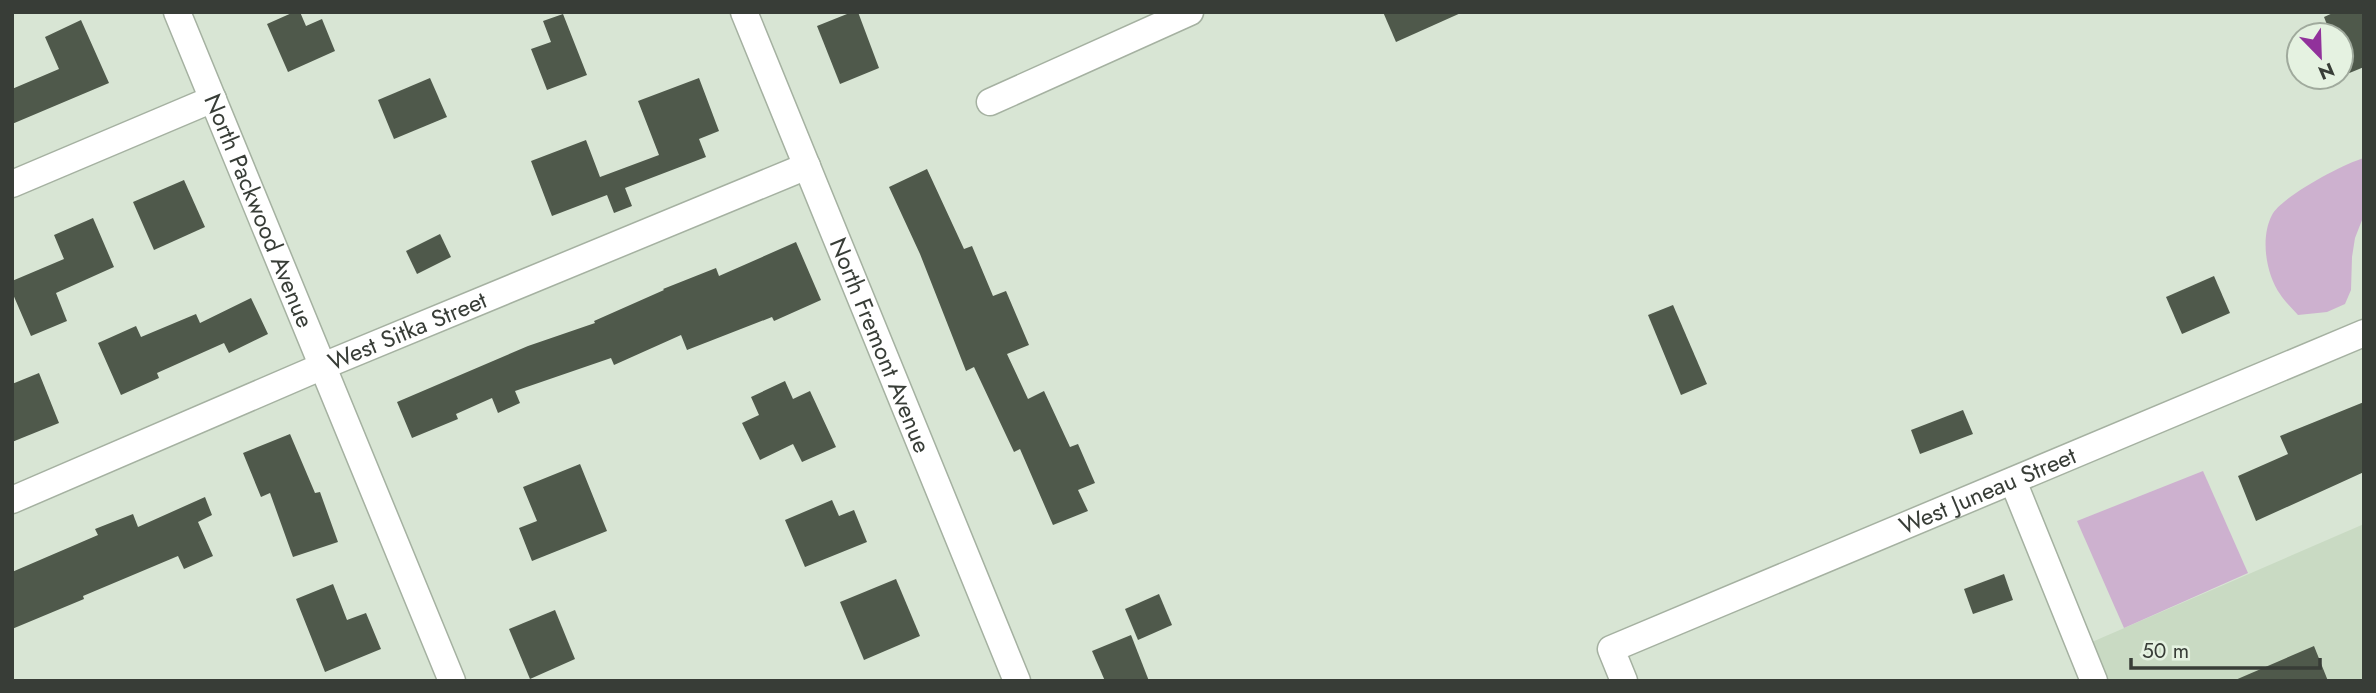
<svg xmlns="http://www.w3.org/2000/svg" width="2376" height="693" viewBox="0 0 2376 693" font-family="Jost,sans-serif">
<style>
.built{fill:#c9dac3}
.green{fill:#cdb1cf}
.building{fill:#4f594b}
.lines{fill:none;stroke-linecap:round;stroke-linejoin:round}
.minor-casing{stroke:#a5b1a1;stroke-width:29}
.minor{stroke:#fff;stroke-width:26}
.labels{text-anchor:middle;stroke-width:7;stroke-linejoin:round;paint-order:stroke}
.street-label{font-size:24px;fill:#383d37;stroke:#e5f2e1}
</style>
<rect width="100%" height="100%" fill="#d8e5d4"/>
<path class="built" d="M2364 524V681H2108L2092 642Z"/>
<g class="green">
<path d="M2364 158V215L2355 238 2352 257 2351 290 2345 304 2327 312 2298 315C2292 308 2285 302 2280 294 2266 274 2260 238 2272 215 2281 197 2343 164 2364 158Z"/>
<path d="M2203 471 2248 573 2124 628 2077 521Z"/>
</g>
<g class="building">
<path d="M294 12H300L306 26 322 19 335 51 288 72 267 24Z"/>
<path d="M852 12H858L879 68 840 84 817 26Z"/>
<path d="M1383 12H1463L1396 42Z"/>
<path d="M2335 12H2364V67L2347 74 2341 59V35H2331L2324 17Z"/>
<path d="M563 14 587 75 547 90 531 49 551 42 543 21Z"/>
<path d="M81 20 109 83 12 124V89L59 69 45 37Z"/>
<path d="M430 78 447 117 394 139 378 100Z"/>
<path d="M699 78 719 131 699 139 706 157 625 188 632 206 614 213 607 195 552 216 531 161 586 140 600 177 659 155 638 101Z"/>
<path d="M927 169 964 249 972 246 993 296 1006 291 1029 345 1007 354 1028 399 1044 391 1070 447 1078 444 1095 483 1078 490 1088 511 1053 525 1020 449 1014 452 974 367 966 371 920 254 889 187Z"/>
<path d="M184 180 205 227 154 250 133 202Z"/>
<path d="M93 218 114 267 56 293 67 321 31 336 12 292V281L64 259 54 235Z"/>
<path d="M440 234 451 257 417 274 406 251Z"/>
<path d="M796 242 821 300 774 321 772 317 687 350 681 335 614 365 611 358 515 391 520 403 498 413 492 398 456 414 458 419 412 438 397 402 528 346 595 323 594 321 664 290 663 289 716 268 719 276Z"/>
<path d="M2214 276 2230 313 2182 334 2166 297Z"/>
<path d="M251 298 268 334 229 353 224 343 157 373 159 378 121 395 98 343 136 326 141 337 196 314 200 323Z"/>
<path d="M1673 305 1707 384 1681 395 1648 315Z"/>
<path d="M39 373 59 423 12 442V384Z"/>
<path d="M785 381 793 399 810 391 836 447 802 462 793 444 760 460 742 423 759 415 751 397Z"/>
<path d="M2364 402V472L2256 521 2238 476 2288 454 2280 436Z"/>
<path d="M1963 410 1973 434 1920 454 1911 430Z"/>
<path d="M290 434 315 493 320 492 338 542 293 557 270 493 261 497 243 453Z"/>
<path d="M580 464 607 531 532 561 519 528 537 521 523 487Z"/>
<path d="M205 497 212 515 198 522 213 556 184 569 178 556 83 596 84 599 12 629V572L98 535 95 529 133 514 138 527Z"/>
<path d="M832 500 839 516 854 510 867 542 805 567 785 520Z"/>
<path d="M2004 574 2013 600 1973 614 1964 589Z"/>
<path d="M896 579 920 636 864 660 840 602Z"/>
<path d="M333 584 347 620 366 613 381 649 325 672 296 599Z"/>
<path d="M1159 594 1172 625 1138 640 1125 609Z"/>
<path d="M555 610 575 659 530 679 509 629Z"/>
<path d="M1131 635 1149 681H1105L1092 651Z"/>
<path d="M2314 646 2328 681H2233Z"/>
</g>
<g class="lines">
<g class="minor-casing">
<g id="minor">
<path id="s1" d="M177 12 452 681"/>
<path id="s2" d="M744 12 1017 681"/>
<path d="M990 102 1190 12"/>
<path d="M12 184 213 99"/>
<path d="M2013 481 2094 681"/>
<path id="s3" d="M12 500 323 366 807 166"/>
<path id="s4" d="M1624 681 1611 649 2364 333"/>
</g>
</g>
<use href="#minor" class="minor"/>
</g>
<g class="labels">
<g class="street-label">
<text dy="8" stroke="none"><textPath href="#s1" startOffset="215">North Packwood Avenue</textPath></text>
<text dy="8" stroke="none"><textPath href="#s3" startOffset="430">West Sitka Street</textPath></text>
<text dy="8" stroke="none"><textPath href="#s2" startOffset="360">North Fremont Avenue</textPath></text>
<text dy="8" stroke="none"><textPath href="#s4" startOffset="443">West Juneau Street</textPath></text>
</g>
</g>
<rect width="2376" height="693" fill="none" stroke="#383d37" stroke-width="28"/>
<g transform="translate(2320 56) rotate(157)"><circle r="33" fill="#e5f2e1" stroke="#a0aa9d" stroke-width="2"/>
<path d="M0-5L12 26L0 18L-12 26Z" fill="#91329b"/>
<text y="-10" font-size="19" font-weight="bold" text-anchor="middle" fill="#383d37">N</text>
</g>
<path d="M2131 658v10h189v-10" fill="none" stroke="#383d37" stroke-width="3.5"/>
<text x="2142" y="658" font-size="21" fill="#383d37" stroke="#e5f2e1" stroke-width="5" paint-order="stroke">50 m</text>
</svg>
